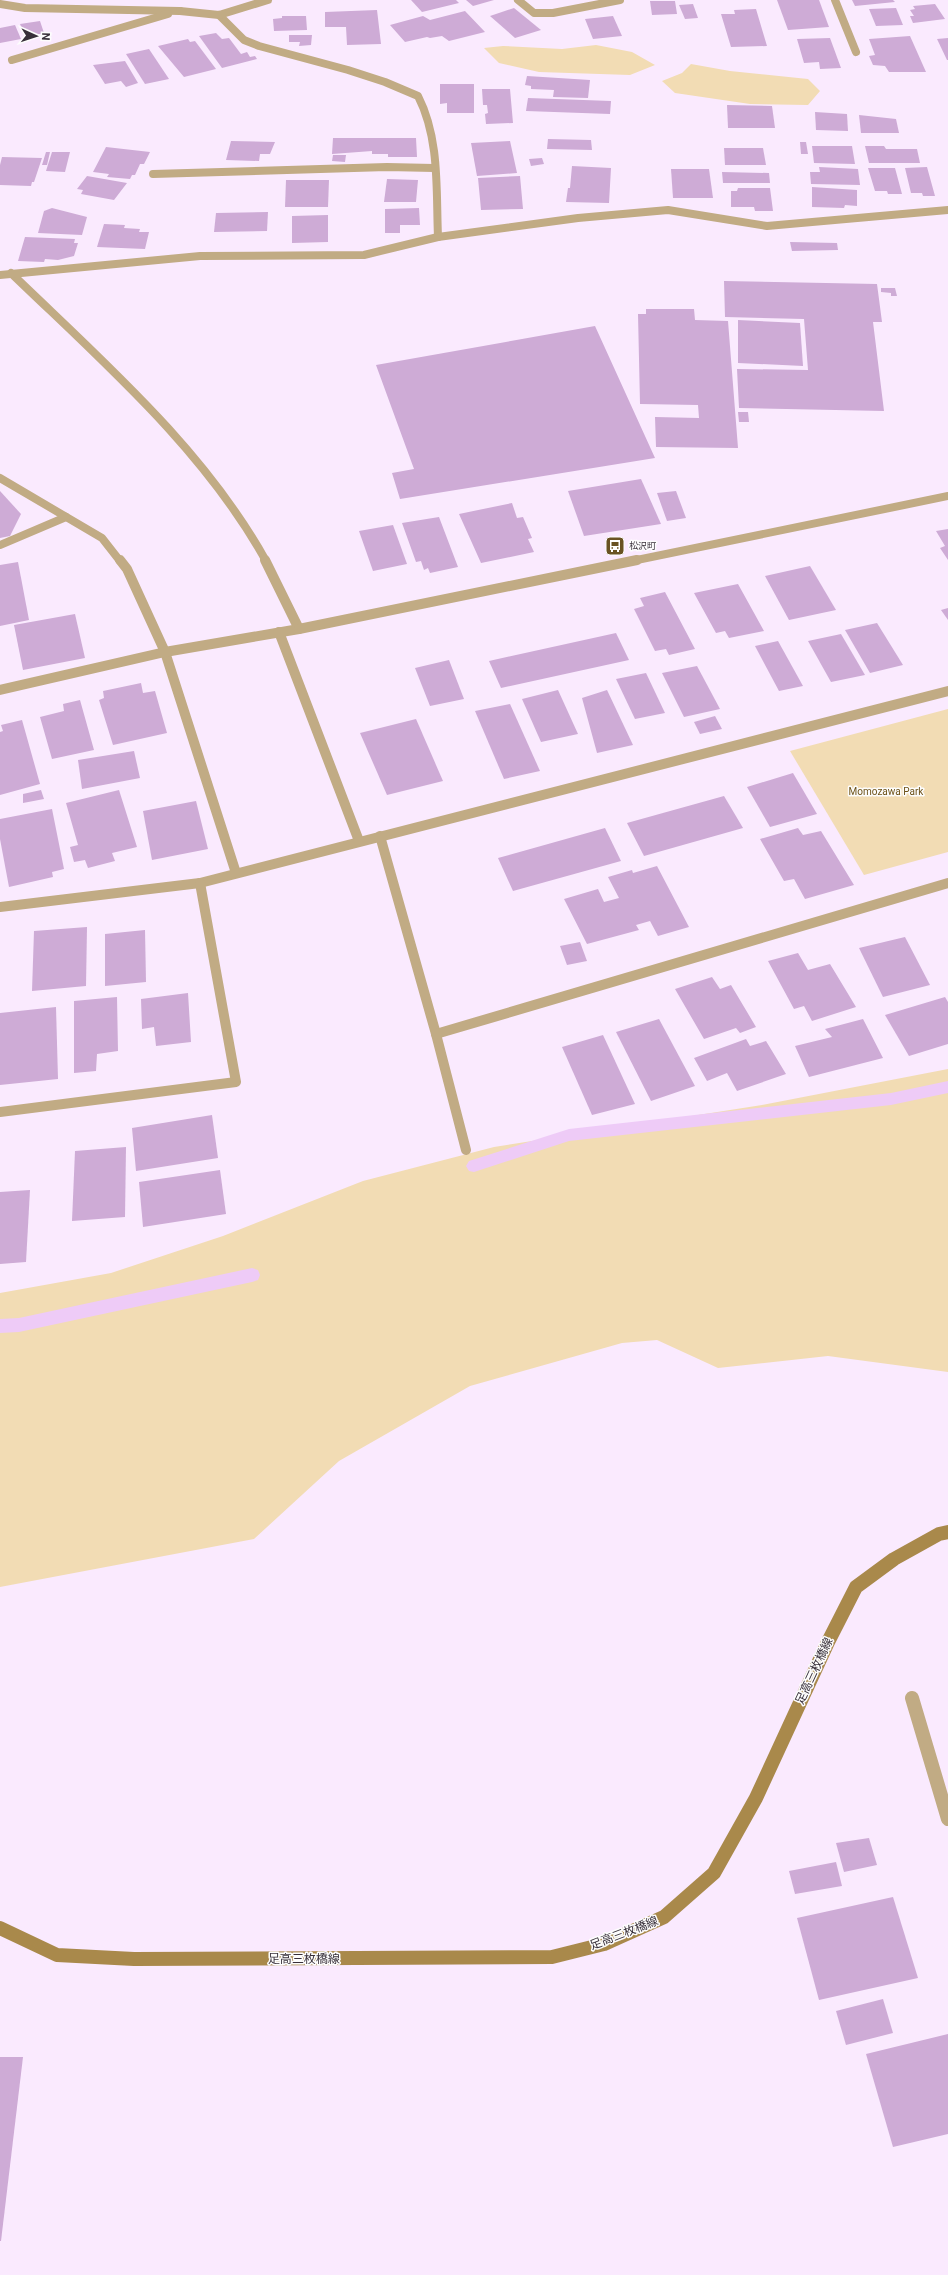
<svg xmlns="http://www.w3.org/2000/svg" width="948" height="2275" viewBox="0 0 948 2275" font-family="Roboto,'Noto Sans JP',sans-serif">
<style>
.green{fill:#f2dcb4}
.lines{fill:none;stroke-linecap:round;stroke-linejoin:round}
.stream{fill:#eecbf7;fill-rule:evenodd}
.building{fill:#ceabd6}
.service{stroke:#c1ab84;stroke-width:8}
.minor-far2{stroke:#c1ab84;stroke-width:8}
.minor-far1{stroke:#c1ab84;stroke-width:10}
.minor{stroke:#c1ab84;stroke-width:14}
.tertiary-far1{stroke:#c1ab84;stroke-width:8}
.tertiary{stroke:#c1ab84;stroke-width:10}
.secondary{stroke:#a9894b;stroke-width:14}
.labels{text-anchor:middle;stroke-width:3;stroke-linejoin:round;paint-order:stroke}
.far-poi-label{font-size:9px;fill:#372f39;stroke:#fdfdfd;text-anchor:start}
.park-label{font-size:10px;fill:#6d5219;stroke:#fdfdfd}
.near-street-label{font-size:12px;fill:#372f39;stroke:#fdfdfd}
</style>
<rect width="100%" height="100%" fill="#faeafe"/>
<g class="green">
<path d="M596 45 632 52 655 65 630 75 539 72 499 63 484 48 503 46 562 49Z"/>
<path d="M691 64 730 71 808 79 820 91 808 105 750 104 675 93 662 81 682 73Z"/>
<path d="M948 709V852L864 875 790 751Z"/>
<path d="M948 1069V1372L828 1356 718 1368 657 1340 622 1343 470 1386 339 1461 254 1539 0 1587V1293L111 1273 223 1236 363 1181 494 1147 762 1105Z"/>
</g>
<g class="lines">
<g class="stream">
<path d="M948 1081V1093L891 1105 569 1141 474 1172 469 1171 466 1166 469 1161 569 1129 891 1093Z"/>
<path d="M252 1268 258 1270 260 1275 258 1280 252 1282 19 1332 0 1333V1319L19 1318Z"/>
</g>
</g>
<g class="building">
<path d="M411 0H456L459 3 422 12Z"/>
<path d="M466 0H494L473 6Z"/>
<path d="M777 0H819L829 27 788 30Z"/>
<path d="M852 0H893L895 2 855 6Z"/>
<path d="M650 1H675L677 14 652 15Z"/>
<path d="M693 4 698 18 685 19 679 5Z"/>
<path d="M935 4 945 19 913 23 910 16H914L910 10 915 9 913 6Z"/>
<path d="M514 8 541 30 515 38 490 16Z"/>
<path d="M896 8 903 25 876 26 869 9Z"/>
<path d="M756 9 767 46 731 47 721 14H735L734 10Z"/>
<path d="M377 10 381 44 347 45 346 27H325V12Z"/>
<path d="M465 11 485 32 449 41 442 36 430 38 427 37 405 42 390 25 423 16 430 20Z"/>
<path d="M282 16H306L307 30 274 31 273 19 282 18Z"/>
<path d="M613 16 622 36 593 39 585 19Z"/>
<path d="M40 21 44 33 26 37 20 24Z"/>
<path d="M15 25 21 39 0 43V28Z"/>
<path d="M216 33 222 39 229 38 241 54 247 52 250 57 255 56 257 59 222 68 199 36Z"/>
<path d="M289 35H312L311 45 299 46 300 42H289Z"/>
<path d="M910 36 926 72H889L885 66 873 65 869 56 875 55 869 39Z"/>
<path d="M830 38 841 68 820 69 819 62 804 63 797 39Z"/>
<path d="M948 38V60H947L937 39Z"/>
<path d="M188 39 190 42 195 41 216 69 184 77 158 46Z"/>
<path d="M149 49 169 79 145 84 126 54Z"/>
<path d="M125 61 138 83 126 87 121 81 105 84 93 65Z"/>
<path d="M527 76 590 80 588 98 553 97 554 90 531 89V86L525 85Z"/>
<path d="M440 84H474V113H447V103L440 104Z"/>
<path d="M482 89H510L513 123 486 124 485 114 488 113 487 105H483Z"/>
<path d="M528 98 611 101 610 114 526 111Z"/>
<path d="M727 105 772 106 775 128H728Z"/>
<path d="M815 112 847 114 848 131 816 130Z"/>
<path d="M859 115 896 119 899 133H861Z"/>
<path d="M333 138H416L417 157H388V154H372V151L332 154Z"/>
<path d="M548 139 591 140 592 150 547 149Z"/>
<path d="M231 141 275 142 270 154H260L259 161 226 160Z"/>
<path d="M510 141 517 173 477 176 471 143Z"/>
<path d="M800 142H806L808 154H801Z"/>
<path d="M812 146H852L855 164 814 163Z"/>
<path d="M865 146H884L886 149H917L920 163H869Z"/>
<path d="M106 147 150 152 144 164H140L135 175H132L130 179 107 177 109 174 93 172Z"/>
<path d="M724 148H763L766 165H725Z"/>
<path d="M46 152H50L47 165H42Z"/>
<path d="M52 152H70L65 172 46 171Z"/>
<path d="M333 155H346L345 162 332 161Z"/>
<path d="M2 157 42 158 34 182H32L31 186 0 185V165Z"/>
<path d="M542 158 544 164 531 166 529 159Z"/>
<path d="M572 166 611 168 609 203 566 202 568 188H570Z"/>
<path d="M819 167 858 169 860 185 811 184 810 172H820Z"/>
<path d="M927 167 935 196H923L922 193H911L905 168Z"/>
<path d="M868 168H895L902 194H888L887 191H875Z"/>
<path d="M671 169H709L713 198H673Z"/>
<path d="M722 172 769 173 770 183H723Z"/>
<path d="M87 176 127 183 114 200 81 194 83 190 77 189Z"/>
<path d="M520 176 523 209 481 210 478 178Z"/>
<path d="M387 179 418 180 416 202H384Z"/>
<path d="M286 180H329L328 207H285Z"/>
<path d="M812 187 857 190V206L845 205 844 208 812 207Z"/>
<path d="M738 188H770L773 211H755L754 207H731V191H737Z"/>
<path d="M52 208 87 217 82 235 38 233 44 211Z"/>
<path d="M419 208 420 225H400V233H385V209Z"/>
<path d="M268 212 267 231 214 232 216 213Z"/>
<path d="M328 215V242L292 243V216Z"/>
<path d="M104 224 125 225 124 228 140 229 139 232H149L145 249 97 247Z"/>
<path d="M25 237 75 239 74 243H78L74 256 58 260 45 259 44 262 18 261Z"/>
<path d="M790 242 837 243 838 250 792 251Z"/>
<path d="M724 281 877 284 882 322H873L884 411 739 408 737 369 808 370 804 319 725 317Z"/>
<path d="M881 288H895L897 296H891V293L881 292Z"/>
<path d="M646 309H694L695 320 728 321 738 448 656 447 655 417 699 418 698 405 640 404 638 314H646Z"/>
<path d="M738 320 800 323 803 366 738 363Z"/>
<path d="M595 326 655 458 400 499 392 473 414 469 376 365Z"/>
<path d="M738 412H748L749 422H739Z"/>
<path d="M641 479 661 524 584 536 568 491Z"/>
<path d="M0 491 21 514 10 536 0 538Z"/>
<path d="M676 491 686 518 667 521 657 493Z"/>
<path d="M512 503 517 518 523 517 532 538 528 539 534 552 481 563 459 514Z"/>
<path d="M439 517 458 567 430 573 428 568 424 570 421 561 416 562 402 523Z"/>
<path d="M393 525 407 564 373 571 359 531Z"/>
<path d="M948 529V560L940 548 945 546 936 531Z"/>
<path d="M18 562 29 620 0 626V565Z"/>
<path d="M810 566 836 610 789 620 765 576Z"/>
<path d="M738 584 764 631 729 638 725 631 716 633 694 593Z"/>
<path d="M665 592 695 649 669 655 666 649 655 651 634 609 644 606 640 598Z"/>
<path d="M948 608V620L941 610Z"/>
<path d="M75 614 85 658 23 670 14 625Z"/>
<path d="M877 623 903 665 870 673 845 630Z"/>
<path d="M616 633 629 660 501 688 489 661Z"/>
<path d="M841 634 865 675 831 682 808 641Z"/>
<path d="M778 641 803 686 779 691 755 646Z"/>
<path d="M449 660 464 699 430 706 415 668Z"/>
<path d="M697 666 720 709 684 717 662 673Z"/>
<path d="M646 673 665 713 635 719 616 679Z"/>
<path d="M141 683 143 693 155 691 167 733 113 745 99 700 104 698 103 691Z"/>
<path d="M558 690 578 734 541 742 522 699Z"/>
<path d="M607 690 633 745 597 753 582 698Z"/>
<path d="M80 700 94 750 52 759 40 717 64 711 63 704Z"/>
<path d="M510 704 540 771 504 779 475 711Z"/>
<path d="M715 716 722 729 700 734 694 722Z"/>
<path d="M416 719 443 781 387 795 360 733Z"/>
<path d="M22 720 40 784 0 795V732L3 731 1 725Z"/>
<path d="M134 751 140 778 82 789 78 760Z"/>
<path d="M793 773 817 814 770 827 747 787Z"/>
<path d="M41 790 44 799 23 803V794Z"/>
<path d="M119 790 137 847 112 853 115 861 88 868 85 860 74 862 70 847 78 845 66 803Z"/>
<path d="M724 796 743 828 644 856 627 823Z"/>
<path d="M196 801 208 849 152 860 143 811Z"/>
<path d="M52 809 64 869 52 872 53 877 9 887 0 839V819Z"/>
<path d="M605 828 621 861 513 891 498 858Z"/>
<path d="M798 828 803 835 821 831 854 885 805 899 794 879 784 881 760 839Z"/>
<path d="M657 866 689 927 658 936 650 921 636 925 639 930 587 944 564 899 598 889 604 902 619 898 608 877 632 870 633 873Z"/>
<path d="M87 927 86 986 32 991 34 931Z"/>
<path d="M145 930 146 982 105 986V934Z"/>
<path d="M905 937 930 985 883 997 859 948Z"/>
<path d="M580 942 587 961 567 965 560 946Z"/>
<path d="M798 953 808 970 830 964 856 1007 812 1021 804 1006 794 1009 768 961Z"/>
<path d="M712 977 720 989 731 985 756 1027 740 1033 736 1028 704 1039 675 989Z"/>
<path d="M188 993 191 1042 156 1046 154 1027 142 1029 141 999Z"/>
<path d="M117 997 118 1051 97 1054 96 1071 74 1073V1001Z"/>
<path d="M945 997 948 1002V1044L909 1056 885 1015Z"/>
<path d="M56 1007 58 1079 0 1085V1013Z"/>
<path d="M659 1019 695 1086 651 1101 616 1032Z"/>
<path d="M863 1019 883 1058 809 1077 795 1046 832 1037 825 1029Z"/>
<path d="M603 1035 635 1104 592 1115 562 1047Z"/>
<path d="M746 1039 750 1046 766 1041 786 1074 737 1091 727 1073 707 1081 694 1058Z"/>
<path d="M212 1115 218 1158 136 1171 132 1128Z"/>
<path d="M126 1147 125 1217 72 1221 75 1151Z"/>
<path d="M220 1170 226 1214 143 1227 139 1182Z"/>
<path d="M30 1190 26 1262 0 1264V1192Z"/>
<path d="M869 1838 877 1865 844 1872 836 1843Z"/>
<path d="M836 1862 842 1886 795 1894 789 1871Z"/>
<path d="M893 1897 918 1978 819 2000 797 1918Z"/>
<path d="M883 1999 893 2033 846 2045 836 2011Z"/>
<path d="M948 2034V2134L893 2147 866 2054Z"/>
<path d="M0 2057H23L1 2241H0Z"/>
</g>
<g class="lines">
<g class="service">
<path d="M835 0 856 52"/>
<path d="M153 174 387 167 434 168"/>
</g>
<g class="minor-far2">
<path d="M518 0 534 13H553L620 0"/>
<path d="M0 4 25 8 180 11"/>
<path d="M219 15 244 40 259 46 348 70 385 82 418 96C440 139 436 190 438 237"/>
<path d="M12 60 168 14"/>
<path d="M11 273C102 361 204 449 266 561"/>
<path d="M0 275 200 256 364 255 438 237 578 218 668 210 767 226 948 210"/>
<path d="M0 478 102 538 120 561"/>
<path d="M0 545 66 517"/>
</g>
<g class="minor-far1">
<path d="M120 560 127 569 165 652 236 873"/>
<path d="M279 632 359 841"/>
<path d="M0 690 165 652 299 629 265 560"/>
<path d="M380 836 436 1034 466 1150"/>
<path d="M0 907 200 883 948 691"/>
<path d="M436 1034 948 883"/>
<path d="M0 1112 236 1082 200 883"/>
</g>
<path class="minor" d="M912 1698 948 1819"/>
<g class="tertiary-far1">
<path d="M180 11 219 15 268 0"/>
<path d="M632 561 948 496"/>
</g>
<path class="tertiary" d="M299 629 637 560"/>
<path class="secondary" d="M0 1928 57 1955 134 1959 552 1957 604 1944 664 1917 714 1873 756 1798 828 1642 856 1587 894 1559 939 1534 948 1532"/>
</g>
<defs>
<g id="bus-square" transform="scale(1)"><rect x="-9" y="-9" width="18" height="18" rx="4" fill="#695222" stroke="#fdfdfd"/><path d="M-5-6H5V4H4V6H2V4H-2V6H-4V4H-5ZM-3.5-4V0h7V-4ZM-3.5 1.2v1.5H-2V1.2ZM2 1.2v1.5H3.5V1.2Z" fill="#fff"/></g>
</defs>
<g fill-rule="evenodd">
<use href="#bus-square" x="615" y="546"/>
</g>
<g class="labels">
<g class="far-poi-label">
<text x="629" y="549">松沢町</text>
</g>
<g class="park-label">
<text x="886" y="795">Momozawa Park</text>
</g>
<g class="near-street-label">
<text transform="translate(814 1671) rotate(-65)" y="4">足高三枚橋線</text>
<text transform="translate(624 1933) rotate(-21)" y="4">足高三枚橋線</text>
<text x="304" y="1963">足高三枚橋線</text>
</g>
</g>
<g transform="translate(36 36) rotate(93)" stroke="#fdfdfd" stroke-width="3" paint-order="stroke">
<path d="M0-3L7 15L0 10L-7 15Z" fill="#372f39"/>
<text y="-6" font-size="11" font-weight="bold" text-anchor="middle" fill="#372f39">N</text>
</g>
</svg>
